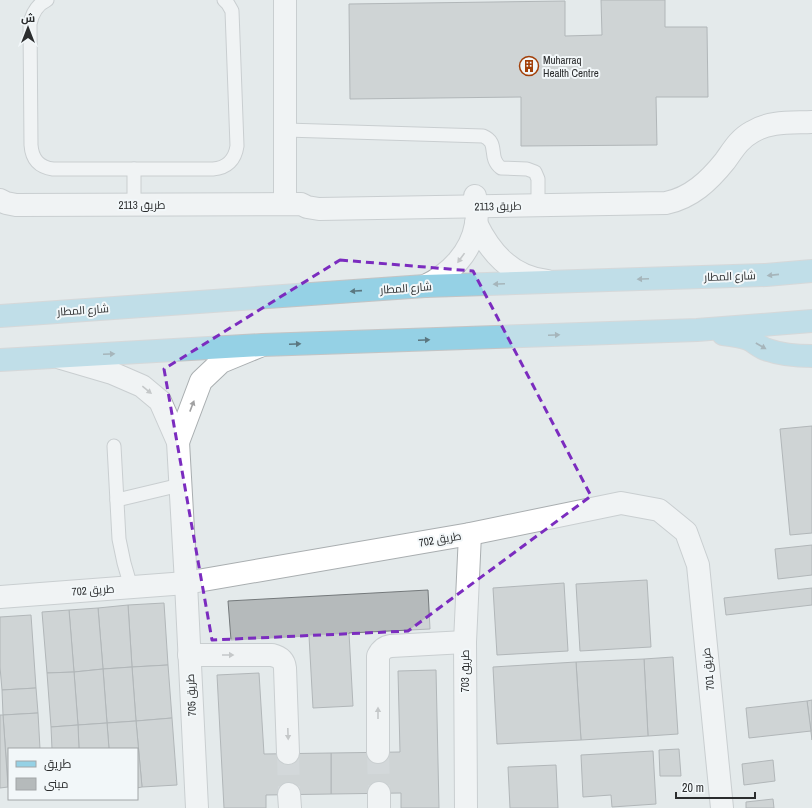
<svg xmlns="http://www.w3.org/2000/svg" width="812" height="808" viewBox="0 0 812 808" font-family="'Archivo Narrow',Cairo,sans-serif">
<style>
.building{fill:#b5babb;stroke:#74797b}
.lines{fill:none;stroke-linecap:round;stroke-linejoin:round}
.minor-tunnel{stroke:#bfc4c5;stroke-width:22;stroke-dasharray:22 11;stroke-linecap:butt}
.service-casing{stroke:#a9aeb0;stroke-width:15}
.minor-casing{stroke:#a9aeb0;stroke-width:24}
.primary-casing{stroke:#c4c4c4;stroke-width:24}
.service{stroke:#fff;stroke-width:13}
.minor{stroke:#fff;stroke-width:22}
.primary{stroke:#95d1e5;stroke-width:22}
.oneway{fill:#a0a0a1}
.oneway2{fill:#5b7780}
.marked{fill:none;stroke:#7b2cbf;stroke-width:3;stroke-dasharray:8 5;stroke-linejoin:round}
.labels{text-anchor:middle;stroke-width:4;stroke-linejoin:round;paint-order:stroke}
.poi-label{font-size:11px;fill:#2b2d2e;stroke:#f2f7f9;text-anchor:start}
.street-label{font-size:11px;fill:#2b2d2e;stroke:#f2f7f9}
</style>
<rect width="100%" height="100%" fill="#e4eaeb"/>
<g class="building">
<path d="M601 0H665V27H707L708 97H656L657 145 521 146V97L350 99 349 4 565 1V36L602 35Z"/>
<path d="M812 426V533L790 535 780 429Z"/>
<path d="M812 545V575L778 579 775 549Z"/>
<path d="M647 580 651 647 580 651 576 584Z"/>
<path d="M564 583 568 651 497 655 493 588Z"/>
<path d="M812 588V605L726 615 724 598Z"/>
<path d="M428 590 430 629 349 633 353 706 313 708 309 636 231 640 228 601Z"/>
<path d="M164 603 168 665 132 667 128 605Z"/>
<path d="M128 605 132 667 103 669 98 608Z"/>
<path d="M98 608 103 669 74 672 69 610Z"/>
<path d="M69 610 74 672 47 673 42 612Z"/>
<path d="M31 615 36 688 2 690 0 667V617Z"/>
<path d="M673 657 678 734 648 736 644 659Z"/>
<path d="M644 659 648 736 581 740 576 662Z"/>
<path d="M576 662 581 740 497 744 493 667Z"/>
<path d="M168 665 172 718 136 721 132 667Z"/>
<path d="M132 667 136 721 107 723 103 669Z"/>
<path d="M103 669 107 723 78 725 74 672Z"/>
<path d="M436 670 439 808H401V793L331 794V753L400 752 398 671Z"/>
<path d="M74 672 78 725 51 727 47 673Z"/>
<path d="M259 673 264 754 331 753V794L266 795V808H224L217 675Z"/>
<path d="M36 688 38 713 3 715 2 690Z"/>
<path d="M812 700V740L807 701Z"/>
<path d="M807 701 811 731 749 738 746 708Z"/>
<path d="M38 713 40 749H9L8 787 3 715Z"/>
<path d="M0 715H3L8 787 0 788Z"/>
<path d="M172 718 177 785 142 787 136 721Z"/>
<path d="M136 721 142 787 137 788V749H109L107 723Z"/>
<path d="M107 723 109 749H79L78 725Z"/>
<path d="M78 725 79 749H52L51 727Z"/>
<path d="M679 749 681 776H660L659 750Z"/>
<path d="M653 751 656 804 612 807 611 795 583 797 581 755Z"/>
<path d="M773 760 775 781 744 785 742 764Z"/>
<path d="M556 765 558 808H510L508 767Z"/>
<path d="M773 799 774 808H746V802Z"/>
</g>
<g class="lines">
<g class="minor-tunnel">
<path d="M378 752 379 793"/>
<path d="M288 753 289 794"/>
</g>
<g class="service-casing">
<g id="service">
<path d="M47 0C36 5 32 14 30 24L31 145C32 159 39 167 53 169H213C227 168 235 160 237 146L232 11 228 4 224 0"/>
<path d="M286 130 483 136C500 143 487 157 501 168L527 169 535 172 538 179V205"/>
<path d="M134 169V205"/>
<path d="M114 446 119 539 124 563 131 587"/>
<path d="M117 500 180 485"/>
</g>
</g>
<g class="minor-casing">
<g id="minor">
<path d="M285 0V204"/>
<path d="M0 200 6 203 16 205 301 204 307 207 319 209 666 203C691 198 709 181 725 161 733 150 739 139 752 132 769 121 792 123 812 122"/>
<path d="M476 223C491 254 512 277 547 281"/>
<path d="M425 286C450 274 471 253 476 224 478 215 476 205 475 196"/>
<path d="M61 358 112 373 142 386 160 401 178 442 186 583 197 808"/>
<path d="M178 442 201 381 221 362 260 346"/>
<path d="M0 597 186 583 470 534 621 503 659 510 686 532 698 565 722 808"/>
<path d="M189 655H272C280 657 284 660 285 668L288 753"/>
<path d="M378 752V656C381 650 384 647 391 646L465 642"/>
<path d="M379 793V808"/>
<path d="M289 794 290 808"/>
<path d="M466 808 465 642 470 534"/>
</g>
</g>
<g class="primary-casing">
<g id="primary">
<path d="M0 316 425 286 766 275 812 271"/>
<path d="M723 334C732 335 741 336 748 339 755 342 760 348 768 350 782 355 797 356 812 356"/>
<path d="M0 360 262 345 697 330 812 321"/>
</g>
</g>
<use href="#service" class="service"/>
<use href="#minor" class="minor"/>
<use href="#primary" class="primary"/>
</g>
<defs><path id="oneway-solid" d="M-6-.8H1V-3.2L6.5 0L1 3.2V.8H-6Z"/></defs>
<g class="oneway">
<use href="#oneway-solid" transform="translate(461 258) rotate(126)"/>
<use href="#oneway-solid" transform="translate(147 390) rotate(39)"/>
<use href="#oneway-solid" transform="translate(192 406) rotate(-69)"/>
<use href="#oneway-solid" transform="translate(228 655)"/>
<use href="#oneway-solid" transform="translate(378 713) rotate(-90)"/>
<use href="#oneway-solid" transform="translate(288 734) rotate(88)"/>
</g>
<g class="oneway2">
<use href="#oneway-solid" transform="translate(773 275) rotate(174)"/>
<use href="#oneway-solid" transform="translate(643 279) rotate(178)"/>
<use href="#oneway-solid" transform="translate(499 284) rotate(178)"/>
<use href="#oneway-solid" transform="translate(356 291) rotate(176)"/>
<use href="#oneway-solid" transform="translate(554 335) rotate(-2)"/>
<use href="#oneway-solid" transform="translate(424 340) rotate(-2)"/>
<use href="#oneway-solid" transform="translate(295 344) rotate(-2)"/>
<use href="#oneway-solid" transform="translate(761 346) rotate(30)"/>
<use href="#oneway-solid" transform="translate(109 354) rotate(-3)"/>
</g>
<path d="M0 0H812V808H0ZM340 260 473 271 591 496 408 631 212 640 164 369Z" fill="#e4eaeb" fill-opacity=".55" fill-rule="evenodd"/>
<path class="marked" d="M340 260 473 271 591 496 408 631 212 640 164 369Z"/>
<defs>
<g id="building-ring" transform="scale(1)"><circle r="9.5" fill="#f2f7f9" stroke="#a23f08" stroke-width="1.5"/><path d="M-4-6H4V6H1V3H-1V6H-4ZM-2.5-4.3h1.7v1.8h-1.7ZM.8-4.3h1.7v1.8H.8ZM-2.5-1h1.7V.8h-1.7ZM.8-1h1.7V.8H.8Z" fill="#a23f08"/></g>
</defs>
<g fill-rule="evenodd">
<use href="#building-ring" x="529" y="66"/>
</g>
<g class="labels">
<g class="poi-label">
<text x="543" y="64">Muharraq<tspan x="543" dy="13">Health Centre</tspan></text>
</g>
<g class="street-label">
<text x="142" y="209">طريق 2113</text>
<text transform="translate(498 206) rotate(-1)" y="4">طريق 2113</text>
<text transform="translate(730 276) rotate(-2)" y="4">شارع المطار</text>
<text transform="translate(406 288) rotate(-4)" y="4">شارع المطار</text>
<text transform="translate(83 310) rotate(-4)" y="4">شارع المطار</text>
<text transform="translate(440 539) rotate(-10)" y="4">طريق 702</text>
<text transform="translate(93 590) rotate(-4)" y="4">طريق 702</text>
<text transform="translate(708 669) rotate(-96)" y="4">طريق 701</text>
<text transform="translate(465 671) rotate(-90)" y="4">طريق 703</text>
<text transform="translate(191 695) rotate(-93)" y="4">طريق 705</text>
</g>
</g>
<rect x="8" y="748" width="130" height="52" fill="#f2f7f9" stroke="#a2a6a8"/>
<rect x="16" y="761" width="20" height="6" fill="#95d1e5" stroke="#a2a6a8"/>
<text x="44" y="768" font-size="12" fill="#2b2d2e">طريق</text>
<rect x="16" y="778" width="20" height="12" fill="#b5babb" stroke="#a2a6a8"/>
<text x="44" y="788" font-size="12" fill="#2b2d2e">مبنى</text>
<g transform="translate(28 28)" stroke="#f2f7f9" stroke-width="3" paint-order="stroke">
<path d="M0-3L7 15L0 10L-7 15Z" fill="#2b2d2e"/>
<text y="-6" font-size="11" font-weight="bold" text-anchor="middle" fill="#2b2d2e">ش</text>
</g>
<path d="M676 792v6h79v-6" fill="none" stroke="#2b2d2e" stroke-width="2"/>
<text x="682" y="792" font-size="12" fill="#2b2d2e" stroke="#f2f7f9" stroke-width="3" paint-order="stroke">20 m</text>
</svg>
